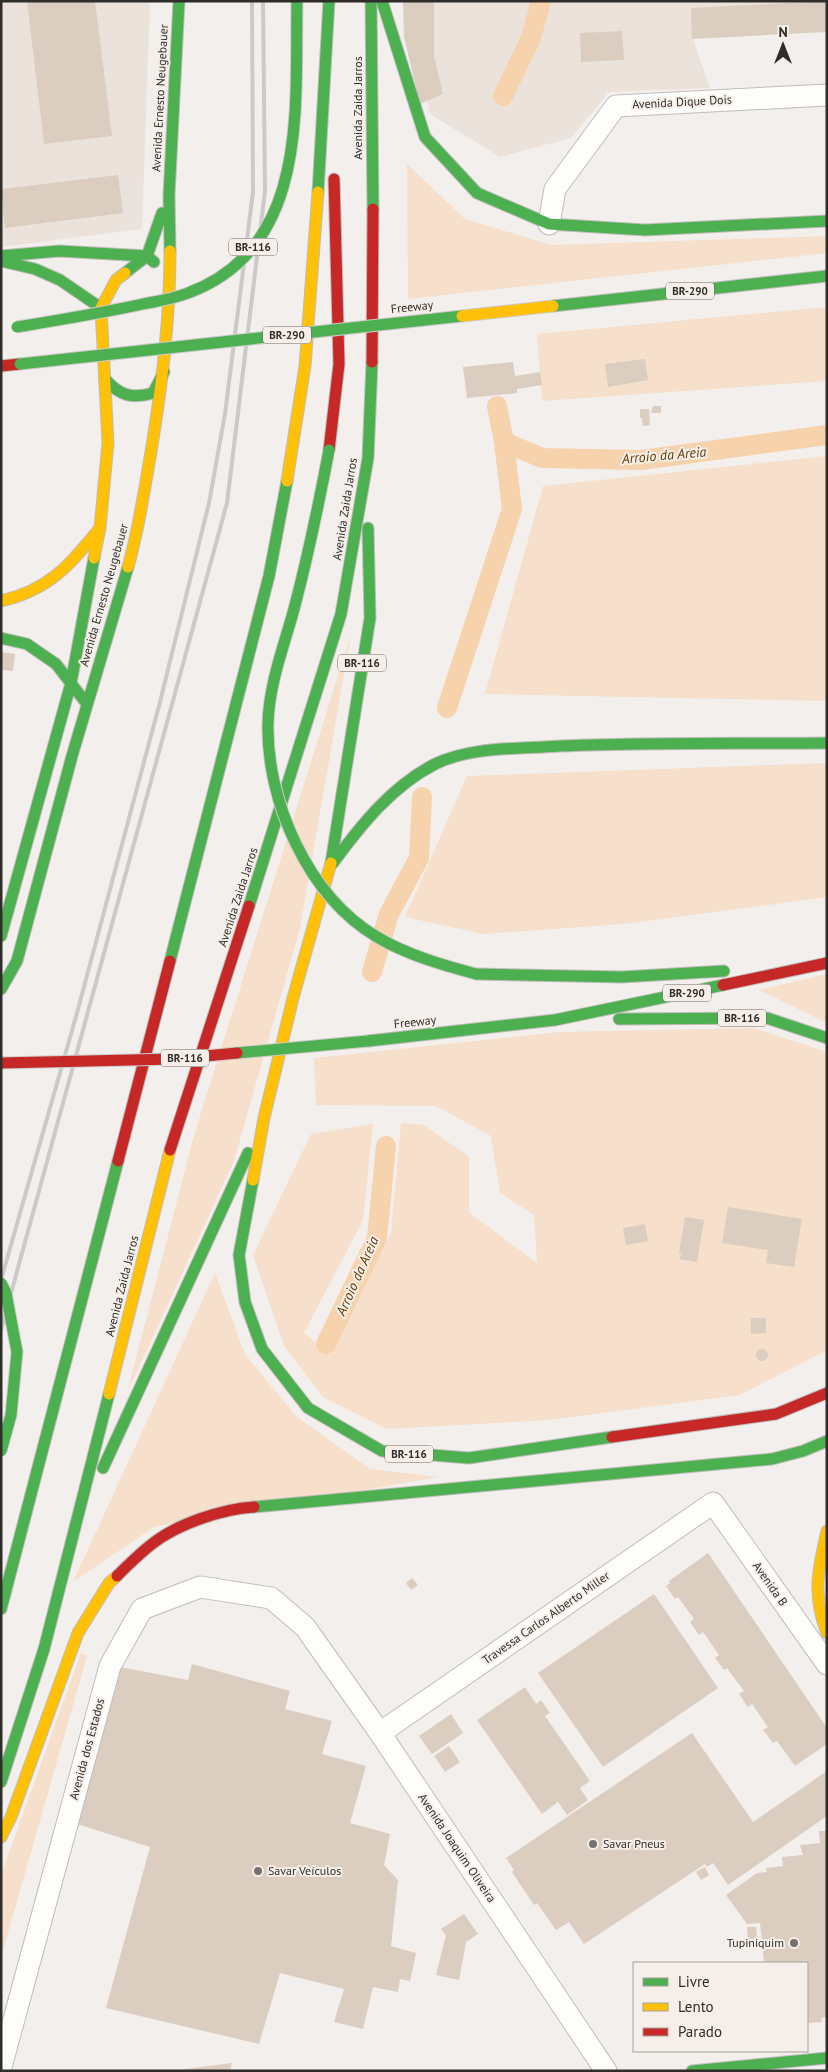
<svg xmlns="http://www.w3.org/2000/svg" width="828" height="2072" viewBox="0 0 828 2072" font-family="'PT Sans',sans-serif">
<style>
.built{fill:#ebe3db}
.green{fill:#f6e0cb}
.lines{fill:none;stroke-linecap:round;stroke-linejoin:round}
.canal{stroke:#f6d2ad;stroke-width:20}
.building{fill:#dbcdbf}
.street-casing{stroke:#c0bdba;stroke-width:23}
.fast-casing{stroke:#c0bdba;stroke-width:13}
.slow-casing{stroke:#c0bdba;stroke-width:13}
.jam-casing{stroke:#c0bdba;stroke-width:13}
.street{stroke:#fdfdfc;stroke-width:21}
.fast{stroke:#4caf50;stroke-width:11}
.slow{stroke:#ffc107;stroke-width:11}
.jam{stroke:#c62828;stroke-width:11}
.rail{stroke:#cacac8;stroke-width:4}
.fast-bridge-casing{stroke:#cdcbc9;stroke-width:13;stroke-linecap:butt}
.slow-bridge-casing{stroke:#cdcbc9;stroke-width:13;stroke-linecap:butt}
.jam-bridge-casing{stroke:#cdcbc9;stroke-width:13;stroke-linecap:butt}
.fast-bridge{stroke:#4caf50;stroke-width:11}
.slow-bridge{stroke:#ffc107;stroke-width:11}
.jam-bridge{stroke:#c62828;stroke-width:11}
.poi-dot{fill:#74716e;stroke:#f6efe9;stroke-width:2}
.labels{text-anchor:middle;stroke-width:4;stroke-linejoin:round;paint-order:stroke}
.shield{fill:#f6efe9;stroke:#6b6763;stroke-width:1}
.shield-label{font-size:11px;font-weight:bold;fill:#2f2d2a}
.street-label{font-size:12px;fill:#2f2d2a;stroke:#f6efe9}
.poi-label{font-size:12px;fill:#2f2d2a;stroke:#f6efe9;text-anchor:start}
.water-label{font-size:14px;font-style:italic;fill:#623a02;stroke:#f6efe9}
</style>
<rect width="100%" height="100%" fill="#f3efec"/>
<g class="built">
<path d="M1 1H150L142 229 1 247Z"/>
<path d="M407 1H827L693 39 710 88 609 92 571 138 500 157 430 114Z"/>
</g>
<g class="green">
<path d="M407 164 465 219 552 245 827 236V253L408 299Z"/>
<path d="M827 307V381L542 401 537 334Z"/>
<path d="M827 456V701L485 694 543 486Z"/>
<path d="M351 634 300 928 234 1161 127 1393 195 1132Z"/>
<path d="M827 763V897L624 924 483 934 405 917 467 776Z"/>
<path d="M827 974V1023L759 990Z"/>
<path d="M754 1028 827 1052V1350L740 1395 549 1420 387 1429 323 1397 284 1346 253 1255 311 1134 373 1124 363 1220 304 1333 330 1354 391 1233 401 1123 424 1125 469 1157V1212L537 1263 534 1215 500 1193 491 1136 436 1106 316 1105 314 1058 559 1032Z"/>
<path d="M215 1273 245 1354 296 1416 370 1469 438 1477 154 1527 73 1582Z"/>
<path d="M81 1653 87 1656 1 1957V1875Z"/>
</g>
<g class="lines">
<g class="canal">
<path d="M503 96 531 38 541 1"/>
<path d="M504 442 542 458 641 460 827 435"/>
<path d="M447 708 512 509 504 442 497 406"/>
<path d="M372 972 389 914 419 858 422 797"/>
<path d="M326 1344 377 1238 386 1146"/>
</g>
</g>
<g class="building">
<path d="M27 1H95L112 136 44 144Z"/>
<path d="M403 1H434V56L443 94 420 104 404 37Z"/>
<path d="M827 1V32L692 39 691 8Z"/>
<path d="M622 31 624 60 581 62 580 33Z"/>
<path d="M118 175 123 213 5 228 1 189Z"/>
<path d="M645 359 648 380 608 387 605 364Z"/>
<path d="M513 362 515 376 540 372 542 385 517 389V393L467 398 463 367Z"/>
<path d="M653 406H661V413H651Z"/>
<path d="M640 409H649L650 425 643 426 642 418H640Z"/>
<path d="M1 652 15 654 13 671 1 670Z"/>
<path d="M728 1207 802 1219 794 1267 766 1263 768 1250 722 1243Z"/>
<path d="M685 1217 704 1220 697 1262 680 1259 681 1253H679Z"/>
<path d="M645 1224 648 1241 626 1245 623 1228Z"/>
<path d="M751 1318H766V1333L751 1334Z"/>
<circle cx="762" cy="1355" r="6"/>
<path d="M708 1553 827 1728V1744L795 1766 777 1741 773 1743 763 1730 768 1727 752 1704 748 1707 739 1694 744 1691 727 1668 724 1670 715 1658 719 1655 703 1632 699 1635 690 1622 694 1619 678 1597 675 1599 666 1586 670 1583 669 1581Z"/>
<path d="M412 1578 418 1585 411 1590 406 1583Z"/>
<path d="M654 1594 718 1688 603 1767 538 1673Z"/>
<path d="M192 1664 290 1691 285 1709 332 1721 322 1754 366 1766 350 1823 390 1834 384 1865 398 1880 391 1946 416 1953 410 1981 400 1979 398 1992 373 1987 363 2029 334 2022 344 1989 280 1973 259 2044 106 2008 150 1847 77 1824 120 1667 188 1680Z"/>
<path d="M525 1687 536 1704 541 1700 550 1713 545 1716 590 1781 580 1788 588 1800 567 1815 558 1802 542 1814 477 1720Z"/>
<path d="M451 1714 463 1733 432 1754 419 1736Z"/>
<path d="M692 1733 753 1822 827 1771V1816L728 1885 713 1863 707 1867 705 1864 584 1944 569 1922 556 1930 537 1903 534 1905 512 1872 514 1870 506 1858Z"/>
<path d="M449 1746 460 1762 445 1772 434 1756Z"/>
<path d="M819 1831H827V2017L821 2018 822 2022 807 2023V1963H764L760 1923 747 1924 726 1895 757 1873 767 1872 766 1868 783 1866 782 1857 803 1855 800 1845 820 1843Z"/>
<path d="M705 1867 709 1875 701 1880 696 1872Z"/>
<path d="M464 1914 478 1934 466 1942 459 1980 436 1975 446 1935 441 1929Z"/>
<path d="M747 1927H756L757 1941 748 1942Z"/>
<path d="M232 2063 230 2071H179V2070Z"/>
</g>
<g class="lines">
<g class="street-casing">
<g id="street">
<path d="M549 224 555 189 616 106 827 95"/>
<path d="M380 1733 713 1503 827 1664"/>
<path d="M1 2067 110 1666 142 1609 200 1587 271 1598 305 1627 380 1733 606 2071"/>
</g>
</g>
<g class="fast-casing">
<g id="fast">
<path d="M371 1 373 209"/>
<path d="M382 1 425 137 477 193 549 224 645 230 827 221"/>
<path d="M318 192 329 1"/>
<path d="M170 251 169 195 179 1"/>
<path d="M1 256 59 251 147 256 154 262"/>
<path d="M5 262 35 269 60 280 101 308"/>
<path d="M125 273 147 256 162 213"/>
<path d="M553 306 827 276"/>
<path d="M105 379C120 396 132 399 153 393L164 372"/>
<path d="M1 638 27 644 56 664 87 704"/>
<path d="M331 863 370 618 368 528"/>
<path d="M333 863C361 825 392 786 435 764 468 748 508 749 543 747 638 742 732 744 827 743"/>
<path d="M249 906 341 614 368 458 372 362"/>
<path d="M1 936 71 683 94 558"/>
<path d="M170 961 269 576 287 481"/>
<path d="M476 974 622 977 724 971"/>
<path d="M1 989 17 961 72 756 128 567"/>
<path d="M619 1019 767 1018 827 1038"/>
<path d="M368 1041 555 1020 723 985"/>
<path d="M253 1180 239 1255 245 1302 262 1349 308 1408 382 1451 469 1458 612 1437"/>
<path d="M103 1468 248 1153"/>
<path d="M254 1507 772 1459 803 1451 827 1441"/>
<path d="M1 1609 118 1161"/>
<path d="M1 1782 44 1649 109 1394"/>
<path d="M692 2071 827 2058"/>
</g>
</g>
<g class="slow-casing">
<g id="slow">
<path d="M287 481 305 366 318 192"/>
<path d="M94 558 100 528 108 443 101 308 116 280 125 273"/>
<path d="M128 567C139 529 144 491 151 452 162 384 170 320 170 251"/>
<path d="M1 601C49 590 70 565 100 528"/>
<path d="M253 1180 264 1118 293 998 331 863"/>
<path d="M109 1394 170 1150"/>
<path d="M827 1531C818 1569 812 1595 827 1633"/>
<path d="M1 1837 11 1817 78 1633 109 1583 117 1576"/>
</g>
</g>
<g class="jam-casing">
<g id="jam">
<path d="M372 362 373 209"/>
<path d="M1 366 20 364"/>
<path d="M329 450 339 364 334 179"/>
<path d="M723 985 827 963"/>
<path d="M170 1150 249 906"/>
<path d="M118 1161 170 961"/>
<path d="M612 1437 776 1414 827 1393"/>
<path d="M117 1576C128 1565 139 1554 152 1544 177 1524 222 1509 254 1507"/>
</g>
</g>
<use href="#street" class="street"/>
<use href="#fast" class="fast"/>
<use href="#slow" class="slow"/>
<use href="#jam" class="jam"/>
<g class="rail">
<path d="M1 1280 77 1013 160 702 209 503 225 414 253 192 252 1"/>
<path d="M1 1330 227 503 265 191 263 1"/>
</g>
<g class="fast-bridge-casing">
<g id="fast-bridge">
<path d="M17 327C59 320 102 313 143 304 158 301 173 299 188 293 310 248 295 107 297 1"/>
<path d="M20 364 462 316"/>
<path d="M329 450C319 503 308 556 294 609 284 646 269 684 268 723 266 801 308 896 377 937 407 955 443 965 476 974"/>
<path d="M237 1053 368 1041"/>
<path d="M1 1283 6 1293 17 1352 11 1415 1 1451"/>
</g>
</g>
<g class="slow-bridge-casing">
<path id="slow-bridge" d="M462 316 553 306"/>
</g>
<g class="jam-bridge-casing">
<path id="jam-bridge" d="M1 1063 174 1059 237 1053"/>
</g>
<use href="#fast-bridge" class="fast-bridge"/>
<use href="#slow-bridge" class="slow-bridge"/>
<use href="#jam-bridge" class="jam-bridge"/>
</g>
<g class="poi-dot">
<circle cx="593" cy="1844" r="5"/>
<circle cx="258" cy="1871" r="5"/>
<circle cx="794" cy="1943" r="5"/>
</g>
<g class="labels">
<g class="shield">
<rect x="229" y="238.5" width="48" height="17" rx="4"/>
<rect x="666" y="282.5" width="48" height="17" rx="4"/>
<rect x="263" y="326.5" width="48" height="17" rx="4"/>
<rect x="338" y="654.5" width="48" height="17" rx="4"/>
<rect x="663" y="984.5" width="48" height="17" rx="4"/>
<rect x="718" y="1009.5" width="48" height="17" rx="4"/>
<rect x="161" y="1049.5" width="48" height="17" rx="4"/>
<rect x="385" y="1445.5" width="48" height="17" rx="4"/>
</g>
<g class="shield-label">
<text x="253" y="251">BR-116</text>
<text x="690" y="295">BR-290</text>
<text x="287" y="339">BR-290</text>
<text x="362" y="667">BR-116</text>
<text x="687" y="997">BR-290</text>
<text x="742" y="1022">BR-116</text>
<text x="185" y="1062">BR-116</text>
<text x="409" y="1458">BR-116</text>
</g>
<g class="street-label">
<text transform="translate(160 98) rotate(-87)" y="4">Avenida Ernesto Neugebauer</text>
<text transform="translate(682 102) rotate(-3)" y="4">Avenida Dique Dois</text>
<text transform="translate(358 108) rotate(-90)" y="4">Avenida Zaida Jarros</text>
<text transform="translate(412 307) rotate(-6)" y="4">Freeway</text>
<text transform="translate(345 509) rotate(-81)" y="4">Avenida Zaida Jarros</text>
<text transform="translate(104 595) rotate(-74)" y="4">Avenida Ernesto Neugebauer</text>
<text transform="translate(238 897) rotate(-72)" y="4">Avenida Zaida Jarros</text>
<text transform="translate(415 1022) rotate(-6)" y="4">Freeway</text>
<text transform="translate(122 1286) rotate(-76)" y="4">Avenida Zaida Jarros</text>
<text transform="translate(770 1584) rotate(55)" y="4">Avenida B</text>
<text transform="translate(546 1618) rotate(-35)" y="4">Travessa Carlos Alberto Miller</text>
<text transform="translate(87 1749) rotate(-75)" y="4">Avenida dos Estados</text>
<text transform="translate(457 1848) rotate(56)" y="4">Avenida Joaquim Oliveira</text>
</g>
<g class="poi-label">
<text x="603" y="1848">Savar Pneus</text>
<text x="268" y="1875">Savar Veículos</text>
<text x="784" y="1947" text-anchor="end">Tupiniquim</text>
</g>
<g class="water-label">
<text transform="translate(664 455) rotate(-5)" y="5">Arroio da Areia</text>
<text transform="translate(357 1276) rotate(-66)" y="5">Arroio da Areia</text>
</g>
</g>
<rect width="828" height="2072" fill="none" stroke="#2f2d2a" stroke-width="5"/>
<rect x="633" y="1962" width="175" height="90" fill="#f6efe9" stroke="#a6a19d"/>
<rect x="643" y="1978" width="25" height="8" fill="#4caf50" stroke="#a6a19d"/>
<text x="678" y="1987" font-size="15" fill="#2f2d2a">Livre</text>
<rect x="643" y="2003" width="25" height="8" fill="#ffc107" stroke="#a6a19d"/>
<text x="678" y="2012" font-size="15" fill="#2f2d2a">Lento</text>
<rect x="643" y="2028" width="25" height="8" fill="#c62828" stroke="#a6a19d"/>
<text x="678" y="2037" font-size="15" fill="#2f2d2a">Parado</text>
<g transform="translate(783 45)" stroke="#f6efe9" stroke-width="4" paint-order="stroke">
<path d="M0-4L9 19L0 12L-9 19Z" fill="#2f2d2a"/>
<text y="-8" font-size="14" font-weight="bold" text-anchor="middle" fill="#2f2d2a">N</text>
</g>
</svg>
